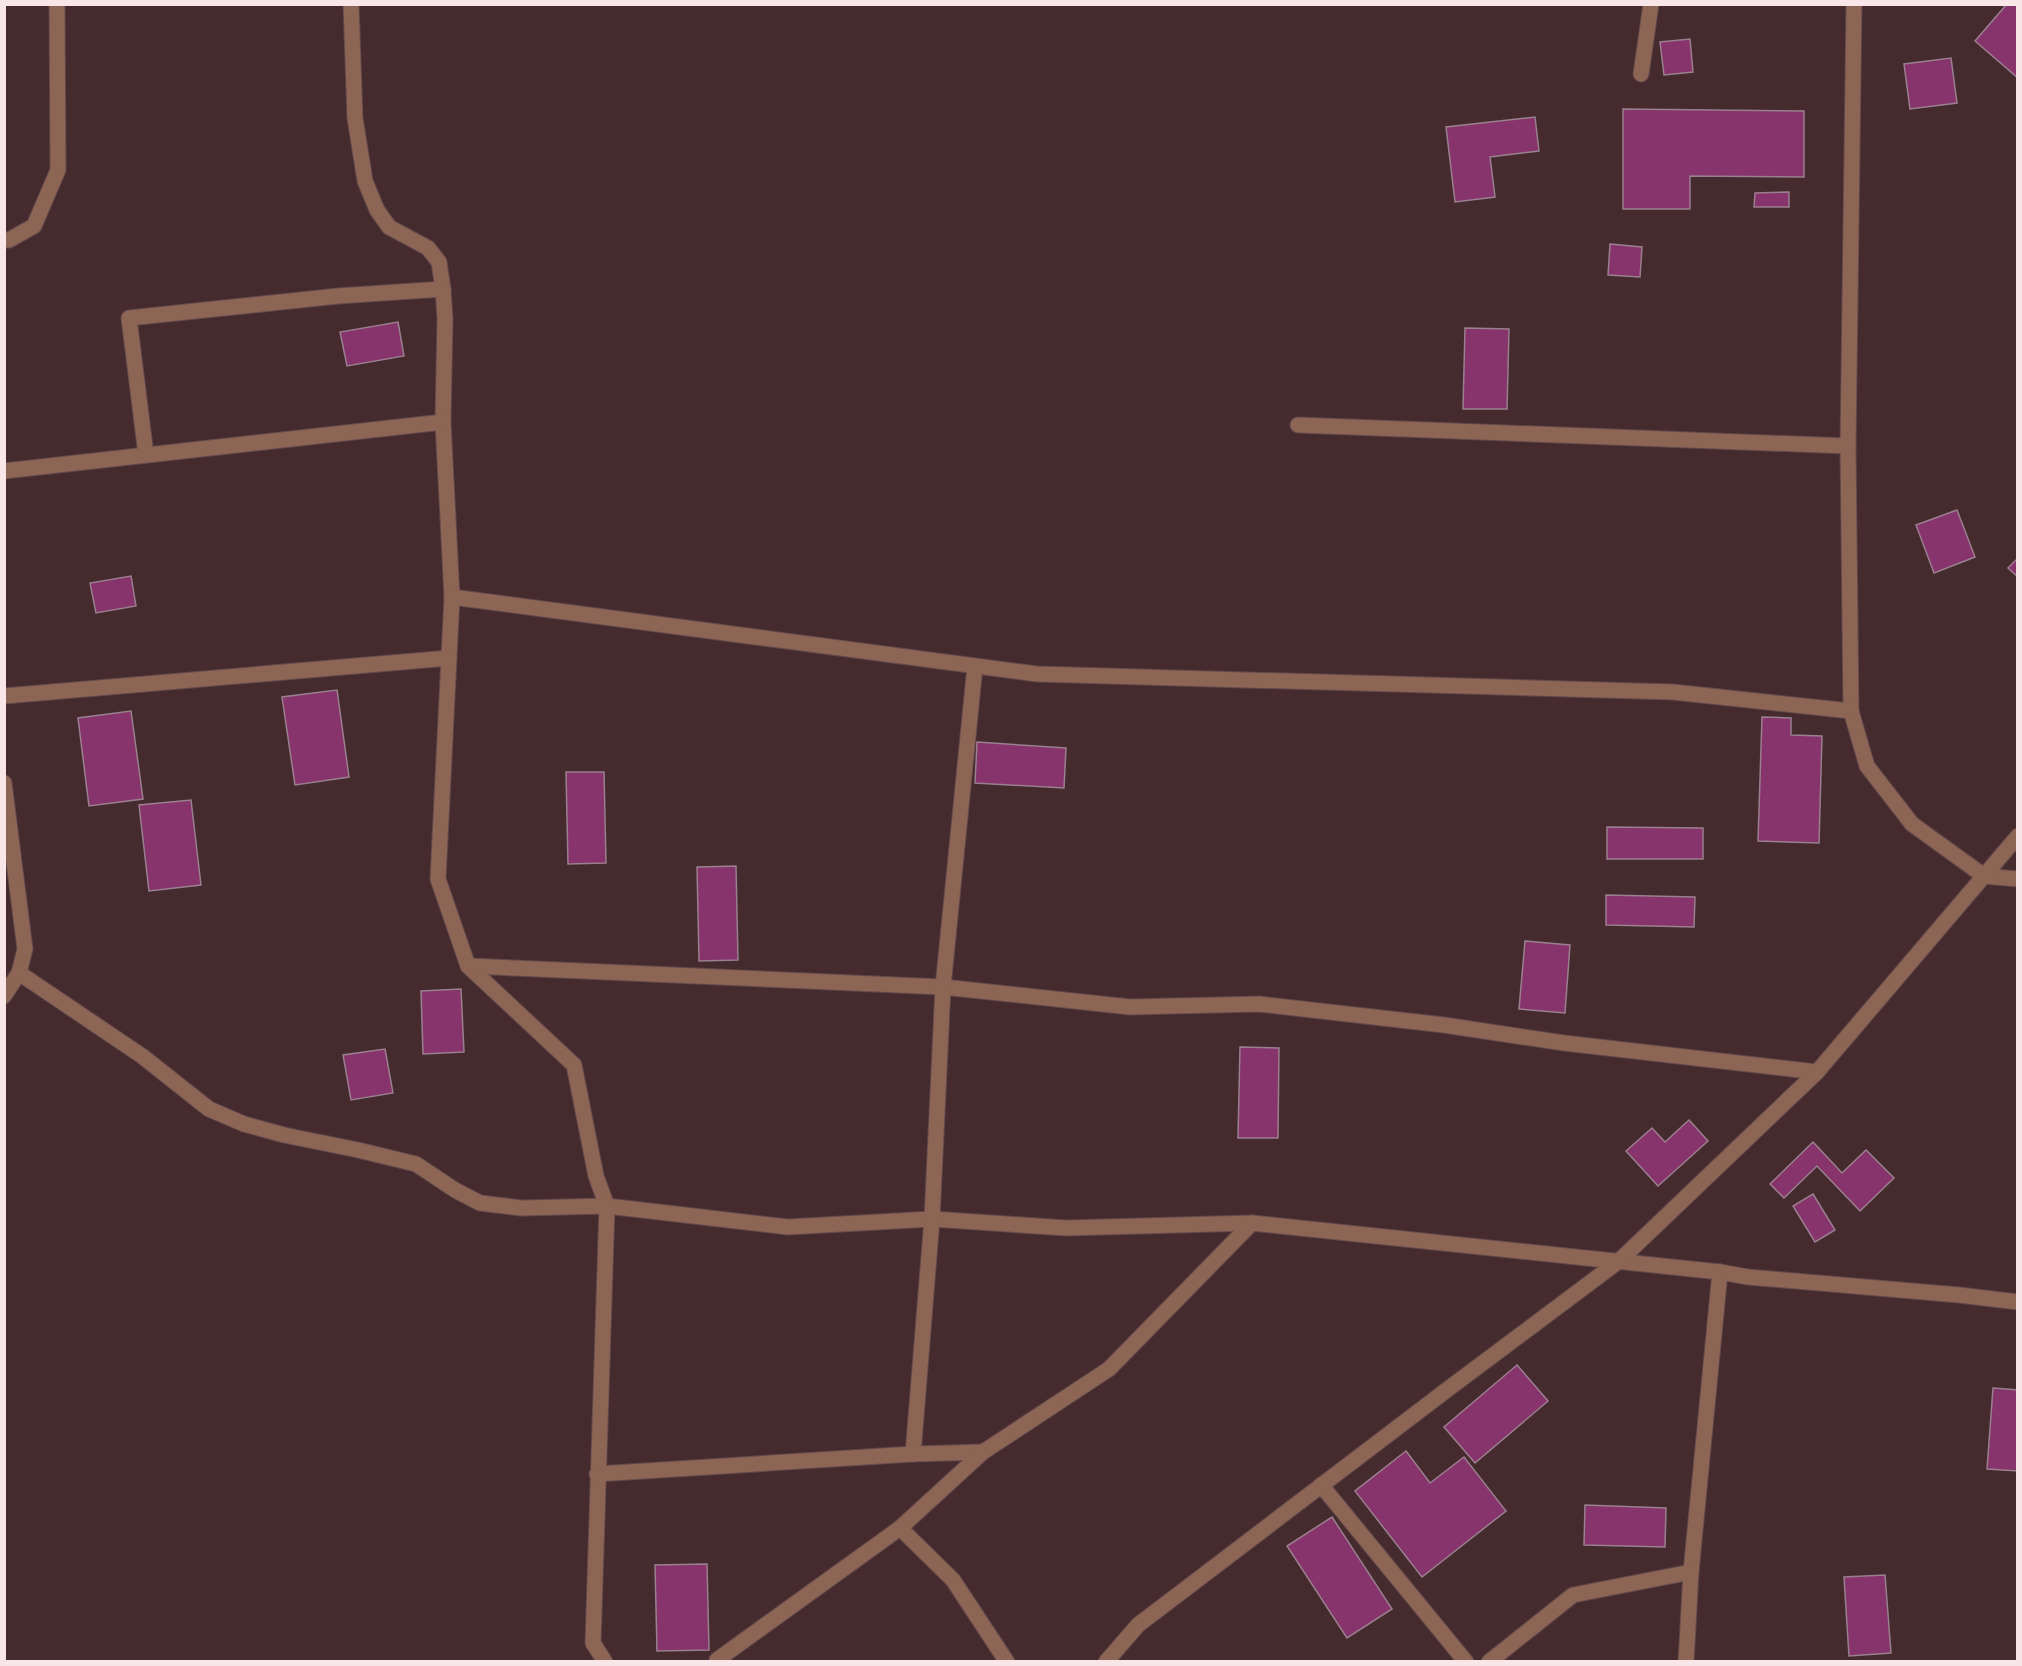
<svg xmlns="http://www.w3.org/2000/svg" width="2022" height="1666" viewBox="0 0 2022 1666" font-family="Signika,sans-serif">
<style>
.building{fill:#86346b;stroke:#9a7f8f;stroke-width:1.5}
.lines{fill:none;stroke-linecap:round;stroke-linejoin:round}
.minor-casing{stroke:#63494c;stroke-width:17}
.tertiary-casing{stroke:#63494c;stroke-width:17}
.minor{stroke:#8d6554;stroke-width:15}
.tertiary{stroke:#8d6554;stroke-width:15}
</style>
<rect width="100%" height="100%" fill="#462b2e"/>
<g class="building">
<path d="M2007 4H2018V78L1975 41Z"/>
<path d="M1690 39 1693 72 1664 75 1660 42Z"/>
<path d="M1951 58 1957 103 1910 109 1904 64Z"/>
<path d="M1623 109 1804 111V177L1690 176V209H1623Z"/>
<path d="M1535 117 1539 151 1490 157 1495 197 1455 202 1446 127Z"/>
<path d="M1789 192V207H1754L1755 193Z"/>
<path d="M1610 244 1642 247 1640 277 1608 275Z"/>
<path d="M398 322 404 356 347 366 340 332Z"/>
<path d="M1465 328 1509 329 1507 409H1463Z"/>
<path d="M1957 510 1975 557 1934 573 1916 525Z"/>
<path d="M2018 558V577L2008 568Z"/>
<path d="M131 576 136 606 96 613 90 583Z"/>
<path d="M337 690 349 777 295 785 282 697Z"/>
<path d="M131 711 143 799 89 806 78 718Z"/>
<path d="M1762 717 1791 718V735L1822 736 1819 843 1758 841Z"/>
<path d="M977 742 1066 748 1064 788 975 783Z"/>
<path d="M566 772H604L606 863 568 864Z"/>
<path d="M191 800 201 885 149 891 139 805Z"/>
<path d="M1607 827 1703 828V859H1607Z"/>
<path d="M736 866 738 960 699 961 697 867Z"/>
<path d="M1606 895 1695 897 1694 927 1606 925Z"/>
<path d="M1525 941 1570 945 1565 1013 1519 1009Z"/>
<path d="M461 989 464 1052 423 1054 421 991Z"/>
<path d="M1240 1047 1279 1048 1278 1138H1238Z"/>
<path d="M385 1049 393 1093 351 1100 343 1055Z"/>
<path d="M1689 1120 1708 1141 1658 1186 1626 1151 1652 1128 1665 1142Z"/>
<path d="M1813 1142 1842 1173 1866 1150 1894 1178 1860 1211 1817 1166 1784 1198 1770 1184Z"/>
<path d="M1813 1194 1835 1230 1815 1242 1793 1206Z"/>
<path d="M1517 1365 1548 1401 1475 1463 1444 1427Z"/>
<path d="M1993 1388 2018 1390V1471L1987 1469Z"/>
<path d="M1406 1451 1430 1483 1464 1457 1506 1511 1422 1577 1355 1491Z"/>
<path d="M1585 1505 1666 1508 1665 1547 1584 1545Z"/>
<path d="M1332 1517 1392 1609 1347 1638 1287 1546Z"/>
<path d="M707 1564 709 1650 657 1651 655 1565Z"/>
<path d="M1885 1575 1891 1653 1849 1656 1844 1577Z"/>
</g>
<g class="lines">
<g class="minor-casing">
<g id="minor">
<path d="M351 4 355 118 365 181 377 210 389 227 428 248 439 262 443 289 445 319 443 422 452 597 438 879 468 966 574 1065 596 1176 607 1206 788 1227 932 1219 1066 1228 1252 1223"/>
<path d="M1854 4 1848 446 1851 711 1867 766 1912 824 1984 876 2018 879"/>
<path d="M1641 74 1651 4"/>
<path d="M4 240H9L34 226 58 170 57 4"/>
<path d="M1298 425 1848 446"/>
<path d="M146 455 129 318 338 296 443 289"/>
<path d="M4 471 443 422"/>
<path d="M452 597 1037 674 1673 692 1851 711"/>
<path d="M4 696 449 658"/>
<path d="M4 783 25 949 19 973 4 996"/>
<path d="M468 966 943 987 1130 1007 1259 1004 1444 1025 1564 1043 1817 1072"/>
<path d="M19 973 142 1056 209 1109 244 1124 284 1135 358 1150 416 1164 455 1190 480 1203 521 1208 607 1206 593 1643 605 1662"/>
<path d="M913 1454 932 1219 943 987 975 666"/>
<path d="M597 1474 913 1454 983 1452"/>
<path d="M1321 1485 1466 1662"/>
<path d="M900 1528 983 1452 1109 1369 1252 1223 1720 1272 1748 1277 1959 1295 2018 1302"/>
<path d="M717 1662V1660L900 1528 953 1580 1007 1662"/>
<path d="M1489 1662 1573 1595 1691 1572 1720 1272"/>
<path d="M1686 1662 1691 1572"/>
</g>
</g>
<g class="tertiary-casing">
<path id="tertiary" d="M1106 1662 1138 1625 1448 1389 1619 1261 1817 1072 2018 836"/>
</g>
<use href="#minor" class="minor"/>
<use href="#tertiary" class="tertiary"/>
</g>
<rect width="2022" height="1666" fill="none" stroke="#f9e6e8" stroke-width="12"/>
</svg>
